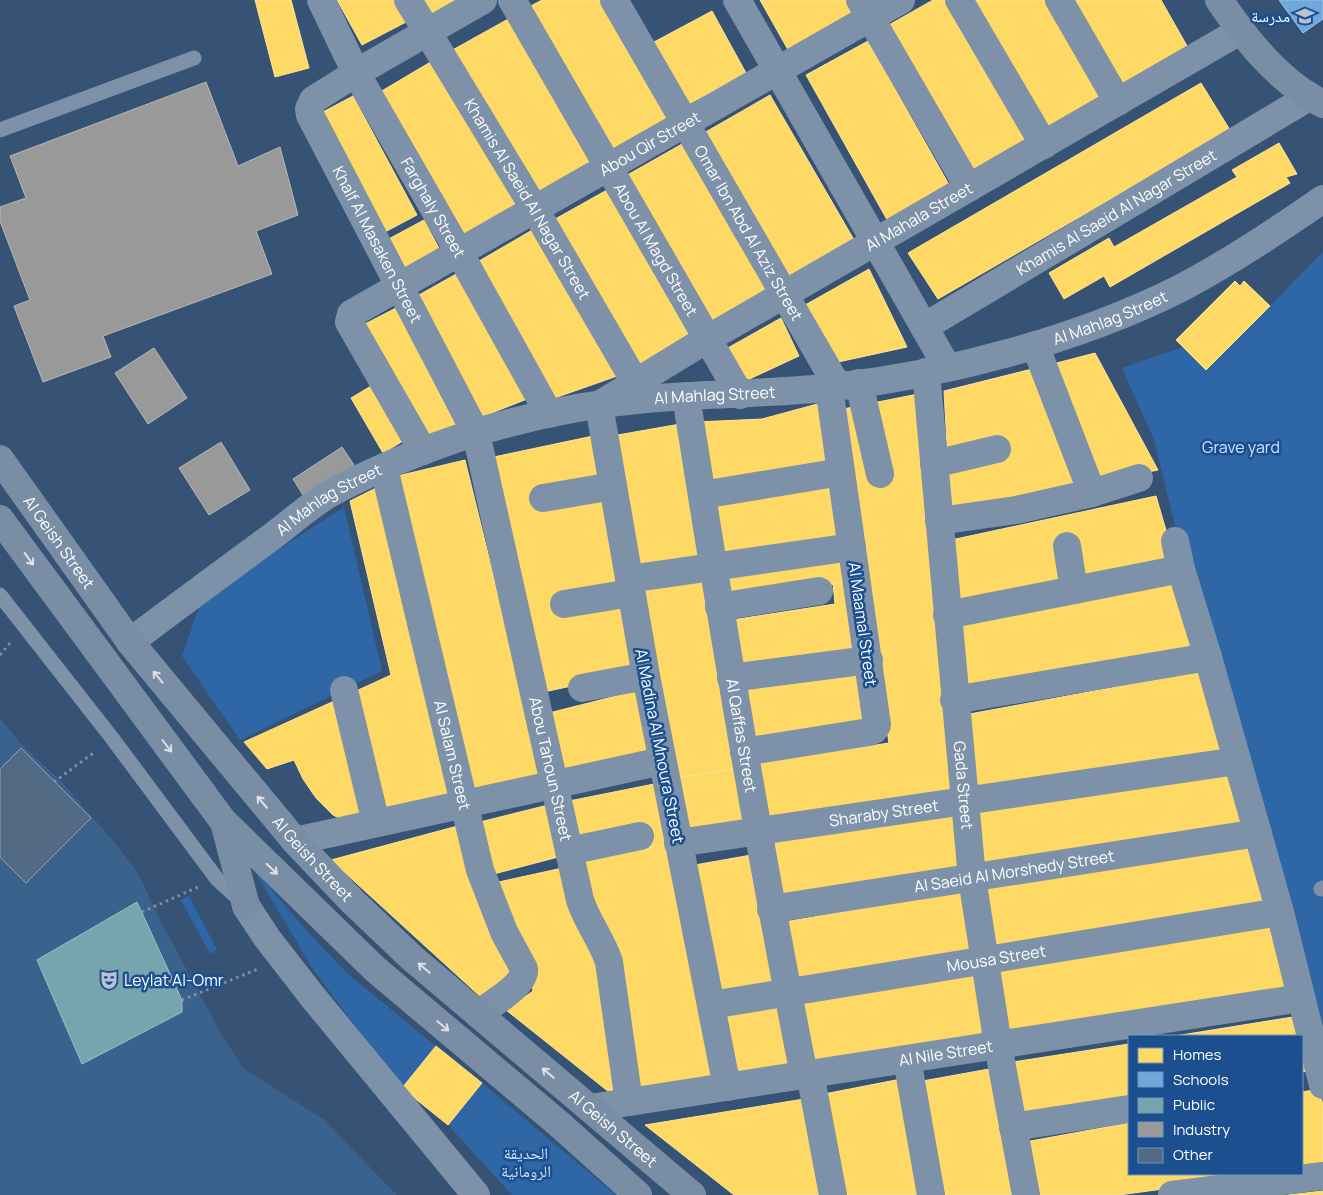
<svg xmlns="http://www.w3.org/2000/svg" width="1323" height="1195" viewBox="0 0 1323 1195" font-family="Manrope,'Noto Naskh Arabic',sans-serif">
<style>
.green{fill:#2f66a5}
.water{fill:#3b618d}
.homes{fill:#ffd966;stroke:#ffe494}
.schools{fill:#6fa8dc;stroke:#9ac2e6}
.public{fill:#76a5af;stroke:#9fc0c7}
.industry{fill:#999;stroke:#b8b8b8}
.building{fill:#526984;stroke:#92a2b6}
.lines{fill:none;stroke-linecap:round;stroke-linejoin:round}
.path{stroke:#7d92a8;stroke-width:3;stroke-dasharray:2.5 4;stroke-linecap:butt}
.lane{stroke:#7d92a8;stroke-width:15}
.street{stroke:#7d92a8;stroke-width:28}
.secondary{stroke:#798da4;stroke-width:28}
.oneway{stroke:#dee2e8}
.labels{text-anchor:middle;stroke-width:5;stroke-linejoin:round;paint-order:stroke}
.poi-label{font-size:16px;fill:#fff;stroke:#1b4f8f;text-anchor:end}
.street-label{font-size:16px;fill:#fff;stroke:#1b4f8f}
.park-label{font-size:16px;fill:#cfe3fa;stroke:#1b4f8f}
</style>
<rect width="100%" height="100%" fill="#365274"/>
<g class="green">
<path d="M1323 252V1053L1186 570 1154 440 1122 368 1183 347 1206 370Z"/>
<path d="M344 507 382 671 240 740 182 656 202 599Z"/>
<path d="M251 865 305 929 349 975 436 1046 402 1088 314 971Z"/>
<path d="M189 896 217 950 210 954 181 900Z"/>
<path d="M482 1083 616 1195H512L448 1125Z"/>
</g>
<path class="water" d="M0 718 22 745 62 782 116 844 139 875 157 914 219 1030 243 1068 323 1119 397 1195H0Z"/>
<g class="homes">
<path d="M255 0H291L309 68 275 77Z"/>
<path d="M337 0H396L408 21 362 45Z"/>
<path d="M418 0H463L430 19Z"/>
<path d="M542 0H600L670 124 611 157 527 8Z"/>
<path d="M760 0H846L857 18 791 55Z"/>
<path d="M933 0H945L1031 143 970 179 880 30Z"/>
<path d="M970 0H1048L1105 100 1047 133Z"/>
<path d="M1071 0H1161L1191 53 1124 91Z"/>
<path d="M712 11 746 73 689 104 654 42Z"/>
<path d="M510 18 596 167 535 201 449 52Z"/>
<path d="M868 41 952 190 890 225 806 75Z"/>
<path d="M434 60 520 212 457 246 380 92Z"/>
<path d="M1201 83 1230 130 938 299 908 253Z"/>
<path d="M770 95 857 245 784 288 697 137Z"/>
<path d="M353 96 417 215 385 232 321 113Z"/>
<path d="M1279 143 1297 174 1286 177 1290 183 1110 287 1104 276 1064 299 1049 273 1109 238 1114 247 1237 177 1232 170Z"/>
<path d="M682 144 769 293 708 328 622 178Z"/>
<path d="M607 190 691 339 639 371 548 223Z"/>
<path d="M424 220 442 254 402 276 383 242Z"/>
<path d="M534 229 620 375 549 400 474 264Z"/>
<path d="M869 269 907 347 829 364 798 309Z"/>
<path d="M458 273 527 399 474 420 410 300Z"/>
<path d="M1235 281 1240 286 1244 281 1270 306 1206 370 1176 340Z"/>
<path d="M396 308 457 428 425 444 363 325Z"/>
<path d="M781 318 799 356 743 382 726 349Z"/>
<path d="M1095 353 1158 470 1097 483 1049 365Z"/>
<path d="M1036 368 1083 487 951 517 944 391Z"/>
<path d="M376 383 408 438 383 453 351 398Z"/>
<path d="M923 393 956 794 764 823 754 764 889 743 838 410Z"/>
<path d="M821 403 830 472 711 490 697 422 762 419Z"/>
<path d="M686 423 709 559 633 570 612 436Z"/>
<path d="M593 436 641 671 539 693 489 458Z"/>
<path d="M465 460 543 777 467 795 393 477Z"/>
<path d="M380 486 453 797 383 815 356 691 391 675 350 501Z"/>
<path d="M833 487 841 537 724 555 716 505Z"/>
<path d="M1156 496 1175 561 954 602 951 540Z"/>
<path d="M845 550 850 582 728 600 721 571Z"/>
<path d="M710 572 744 767 672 779 637 581Z"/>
<path d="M1176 581 1200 653 962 695 956 624Z"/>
<path d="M850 582 859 650 739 666 732 620 835 604 833 583Z"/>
<path d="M862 669 869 724 751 746 742 684Z"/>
<path d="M1208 670 1229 751 973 787 964 715Z"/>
<path d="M640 690 654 750 556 773 545 714Z"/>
<path d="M343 697 372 817 351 824 333 815 316 798 303 779 294 760 267 769 244 742Z"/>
<path d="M744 767 754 826 682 836 672 779Z"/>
<path d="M1236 768 1252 830 981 870 973 810Z"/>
<path d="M659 783 671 843 650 848 646 830 574 846 564 802Z"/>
<path d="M548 805 562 856 490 875 476 823Z"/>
<path d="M958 812 965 872 781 903 770 843Z"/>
<path d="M465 824 513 979 483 999 331 860Z"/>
<path d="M671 843 718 1083 633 1094 578 863Z"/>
<path d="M1257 846 1273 909 992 952 981 888Z"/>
<path d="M757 854 785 985 711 999 689 866Z"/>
<path d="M567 867 610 969 614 1096 506 1010 533 991 530 968 494 883Z"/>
<path d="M965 891 975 955 798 987 784 922Z"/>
<path d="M1278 923 1291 993 1006 1037 996 969Z"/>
<path d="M978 971 991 1038 813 1070 799 1004Z"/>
<path d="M783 1003 799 1067 730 1080 720 1014Z"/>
<path d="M1299 1016 1315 1070 1302 1072V1036H1175Z"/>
<path d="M1129 1044V1103L1020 1122 1013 1062Z"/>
<path d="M436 1046 482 1083 448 1125 402 1088Z"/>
<path d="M1000 1067 1020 1195H939L917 1082Z"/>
<path d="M901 1079 925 1195H838L819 1095Z"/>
<path d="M1319 1089 1323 1105V1167L1302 1170V1092Z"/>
<path d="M810 1098 825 1195H734L645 1125Z"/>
<path d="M1129 1123V1174H1274L1119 1195H1034L1025 1142Z"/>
<path d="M1323 1191V1195H1288Z"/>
</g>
<path class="schools" d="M1279 0H1323V19L1303 33Z"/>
<path class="public" d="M137 902 182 1000V1012L82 1064 37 960Z"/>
<g class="industry">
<path d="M206 82 238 166 280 147 298 215 256 231 272 274 103 336 111 357 43 382 14 306 30 300 0 221V207L26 198 10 156Z"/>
<path d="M154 348 187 398 148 424 115 373Z"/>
<path d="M221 442 250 490 209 515 179 468Z"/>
<path d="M342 447 356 468 306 500 293 479Z"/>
</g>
<path class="building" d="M21 748 91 818 26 883 0 857V769Z"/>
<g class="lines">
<g class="path">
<path d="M0 655 11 642"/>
<path d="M54 782 96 751"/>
<path d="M142 912 198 887"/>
<path d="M182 1000 258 969"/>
</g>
<g class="lane">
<path d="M0 130 194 58"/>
<path d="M0 595 112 738 217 879 242 902"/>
<path d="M1321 889 1323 888"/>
</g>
<g class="street">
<path id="s1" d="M321 0 356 73 459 252 549 414"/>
<path id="s2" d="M408 0 534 208 645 399"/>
<path id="s3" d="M483 0 356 73 313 100 309 109 310 115 476 433 580 900C587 922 602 940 609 962L629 1102"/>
<path id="s4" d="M512 0 740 395"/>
<path id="s5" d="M614 0 838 387"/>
<path d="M737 0 947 367"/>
<path d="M860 0 969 188"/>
<path d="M959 0 1044 145"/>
<path d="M1059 0 1118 102"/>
<path id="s6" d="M924 327 1309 97"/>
<path d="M1035 345 1092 493"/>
<path id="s7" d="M926 372 972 878 998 1045 1026 1195"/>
<path d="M859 383 880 474"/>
<path id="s8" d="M686 396C722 623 759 849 804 1075"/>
<path id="s9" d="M423 451 349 322 351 314 901 0"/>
<path d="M934 464 997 449"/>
<path id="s10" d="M384 468 480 870 504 932 524 969C526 985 491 1004 478 1014"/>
<path d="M702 495 841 472"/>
<path d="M543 498 613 486"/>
<path d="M939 521 1016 510 1092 493 1139 478"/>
<path d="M1175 541 1181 569 1208 657 1280 912 1323 1085"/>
<path d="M1067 546 1074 590"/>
<path d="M629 579 852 547"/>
<path d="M564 604 631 593"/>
<path d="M719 607 819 591"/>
<path d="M947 615 1181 569"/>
<path id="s11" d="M130 642C175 608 221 574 266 541 287 526 307 507 329 494 375 469 424 449 474 433 529 416 588 404 646 399 709 393 772 394 835 387 948 374 1077 340 1179 289 1229 263 1277 231 1323 199"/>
<path d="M731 678 869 660"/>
<path d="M582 688 646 676"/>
<path d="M344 690 376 823"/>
<path d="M954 700 1208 657"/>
<path d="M744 752 869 732 874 730 877 725 829 387"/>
<path d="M295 841 662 761"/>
<path id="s12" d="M678 843 1237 761"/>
<path d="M569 851 640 836"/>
<path d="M246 906 267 938 312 996 476 1195"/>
<path id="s13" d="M771 909 1258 833"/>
<path id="s14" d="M711 1005 1280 912"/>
<path d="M907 1059 931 1195"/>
<path d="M810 1073 833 1195"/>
<path id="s15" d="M727 1087 646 676 599 405 707 339 1240 31"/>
<path id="s16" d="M590 1108 1301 998"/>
<path d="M1013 1127 1129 1109"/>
<path d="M1172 1195 1323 1176"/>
</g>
<g class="secondary">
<path d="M1219 0C1247 41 1278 81 1323 104"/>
<path id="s17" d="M0 459 130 642 295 841 352 901 412 958 692 1195"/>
<path d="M0 519 223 821 375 969 559 1124 638 1195"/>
<path d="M224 822 246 906"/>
</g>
</g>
<defs><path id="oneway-shaft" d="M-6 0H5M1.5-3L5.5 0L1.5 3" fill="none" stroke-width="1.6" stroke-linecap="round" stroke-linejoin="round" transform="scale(1.25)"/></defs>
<g class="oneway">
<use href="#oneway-shaft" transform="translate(29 559) rotate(54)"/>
<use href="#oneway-shaft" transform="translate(158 677) rotate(-129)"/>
<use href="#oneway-shaft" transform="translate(167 746) rotate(53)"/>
<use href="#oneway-shaft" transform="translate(262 802) rotate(-130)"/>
<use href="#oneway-shaft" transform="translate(272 869) rotate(44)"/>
<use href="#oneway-shaft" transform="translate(424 968) rotate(-140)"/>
<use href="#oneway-shaft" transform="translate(443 1026) rotate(40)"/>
<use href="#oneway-shaft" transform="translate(548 1073) rotate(-140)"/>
</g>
<defs>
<g id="school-bare" transform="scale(1.5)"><path d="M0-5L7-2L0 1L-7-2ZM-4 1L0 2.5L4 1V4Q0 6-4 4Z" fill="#b9c2ce" stroke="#1b4f8f" stroke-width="2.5" paint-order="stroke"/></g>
<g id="theatre-bare" transform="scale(1.5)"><path d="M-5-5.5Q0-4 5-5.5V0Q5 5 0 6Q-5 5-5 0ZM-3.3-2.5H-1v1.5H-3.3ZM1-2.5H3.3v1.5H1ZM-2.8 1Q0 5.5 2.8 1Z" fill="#b9c2ce" stroke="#1b4f8f" stroke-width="2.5" paint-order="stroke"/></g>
</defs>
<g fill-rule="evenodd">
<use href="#school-bare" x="1305" y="16"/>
<use href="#theatre-bare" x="109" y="980"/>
</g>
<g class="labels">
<g class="poi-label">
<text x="1290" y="22">مدرسة</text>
<text x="124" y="986" text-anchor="start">Leylat Al-Omr</text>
</g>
<g class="street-label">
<text dy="6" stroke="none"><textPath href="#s9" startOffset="501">Abou Qir Street</textPath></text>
<text dy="6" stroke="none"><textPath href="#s2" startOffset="232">Khamis Al Saeid Al Nagar Street</textPath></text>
<text dy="6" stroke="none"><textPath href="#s1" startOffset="236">Farghaly Street</textPath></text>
<text dy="6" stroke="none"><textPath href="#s6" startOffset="224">Khamis Al Saeid Al Nagar Street</textPath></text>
<text dy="6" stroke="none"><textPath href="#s15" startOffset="1065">Al Mahala Street</textPath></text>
<text dy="6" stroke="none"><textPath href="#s5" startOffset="269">Omar Ibn Abd Al Aziz Street</textPath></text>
<text dy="6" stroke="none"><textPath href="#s3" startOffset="359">Khalf Al Masaken Street</textPath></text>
<text dy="6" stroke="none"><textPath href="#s4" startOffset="288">Abou Al Magd Street</textPath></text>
<text dy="6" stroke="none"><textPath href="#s11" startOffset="1055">Al Mahlag Street</textPath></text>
<text dy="6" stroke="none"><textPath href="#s11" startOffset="650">Al Mahlag Street</textPath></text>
<text dy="6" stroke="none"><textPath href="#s11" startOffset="245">Al Mahlag Street</textPath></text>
<text dy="6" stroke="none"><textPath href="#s17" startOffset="102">Al Geish Street</textPath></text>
<text transform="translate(863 624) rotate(82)" y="6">Al Maamal Street</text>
<text dy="6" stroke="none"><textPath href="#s8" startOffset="344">Al Qaffas Street</textPath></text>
<text transform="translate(660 746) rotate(79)" y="6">Al Madina Al Mnoura Street</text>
<text dy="6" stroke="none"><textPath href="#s10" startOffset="295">Al Salam Street</textPath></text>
<text dy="6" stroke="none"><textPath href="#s3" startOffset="916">Abou Tahoun Street</textPath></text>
<text dy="6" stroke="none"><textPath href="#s7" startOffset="415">Gada Street</textPath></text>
<text dy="6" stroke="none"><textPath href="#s12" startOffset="208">Sharaby Street</textPath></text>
<text dy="6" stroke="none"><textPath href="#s17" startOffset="508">Al Geish Street</textPath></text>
<text dy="6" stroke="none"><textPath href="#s13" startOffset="246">Al Saeid Al Morshedy Street</textPath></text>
<text dy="6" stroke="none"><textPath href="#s14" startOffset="289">Mousa Street</textPath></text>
<text dy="6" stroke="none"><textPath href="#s16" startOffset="360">Al Nile Street</textPath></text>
<text dy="6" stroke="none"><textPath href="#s17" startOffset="912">Al Geish Street</textPath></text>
</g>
<g class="park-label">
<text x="1241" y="453">Grave yard</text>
<text x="526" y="1159">الحديقة<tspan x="526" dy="18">الرومانية</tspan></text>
</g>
</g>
<rect x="1128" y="1035" width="175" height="140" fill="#1b4f8f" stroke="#7695bc"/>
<rect x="1138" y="1048" width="25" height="15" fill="#ffd966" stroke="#7695bc"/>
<text x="1173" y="1060" font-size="15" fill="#ffffff">Homes</text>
<rect x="1138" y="1072" width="25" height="15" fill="#6fa8dc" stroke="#7695bc"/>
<text x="1173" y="1085" font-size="15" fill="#ffffff">Schools</text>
<rect x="1138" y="1098" width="25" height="15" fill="#76a5af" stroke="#7695bc"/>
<text x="1173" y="1110" font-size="15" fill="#ffffff">Public</text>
<rect x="1138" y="1122" width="25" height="15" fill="#999999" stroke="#7695bc"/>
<text x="1173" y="1135" font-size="15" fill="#ffffff">Industry</text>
<rect x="1138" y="1148" width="25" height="15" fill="#526984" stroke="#7695bc"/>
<text x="1173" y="1160" font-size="15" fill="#ffffff">Other</text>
</svg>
